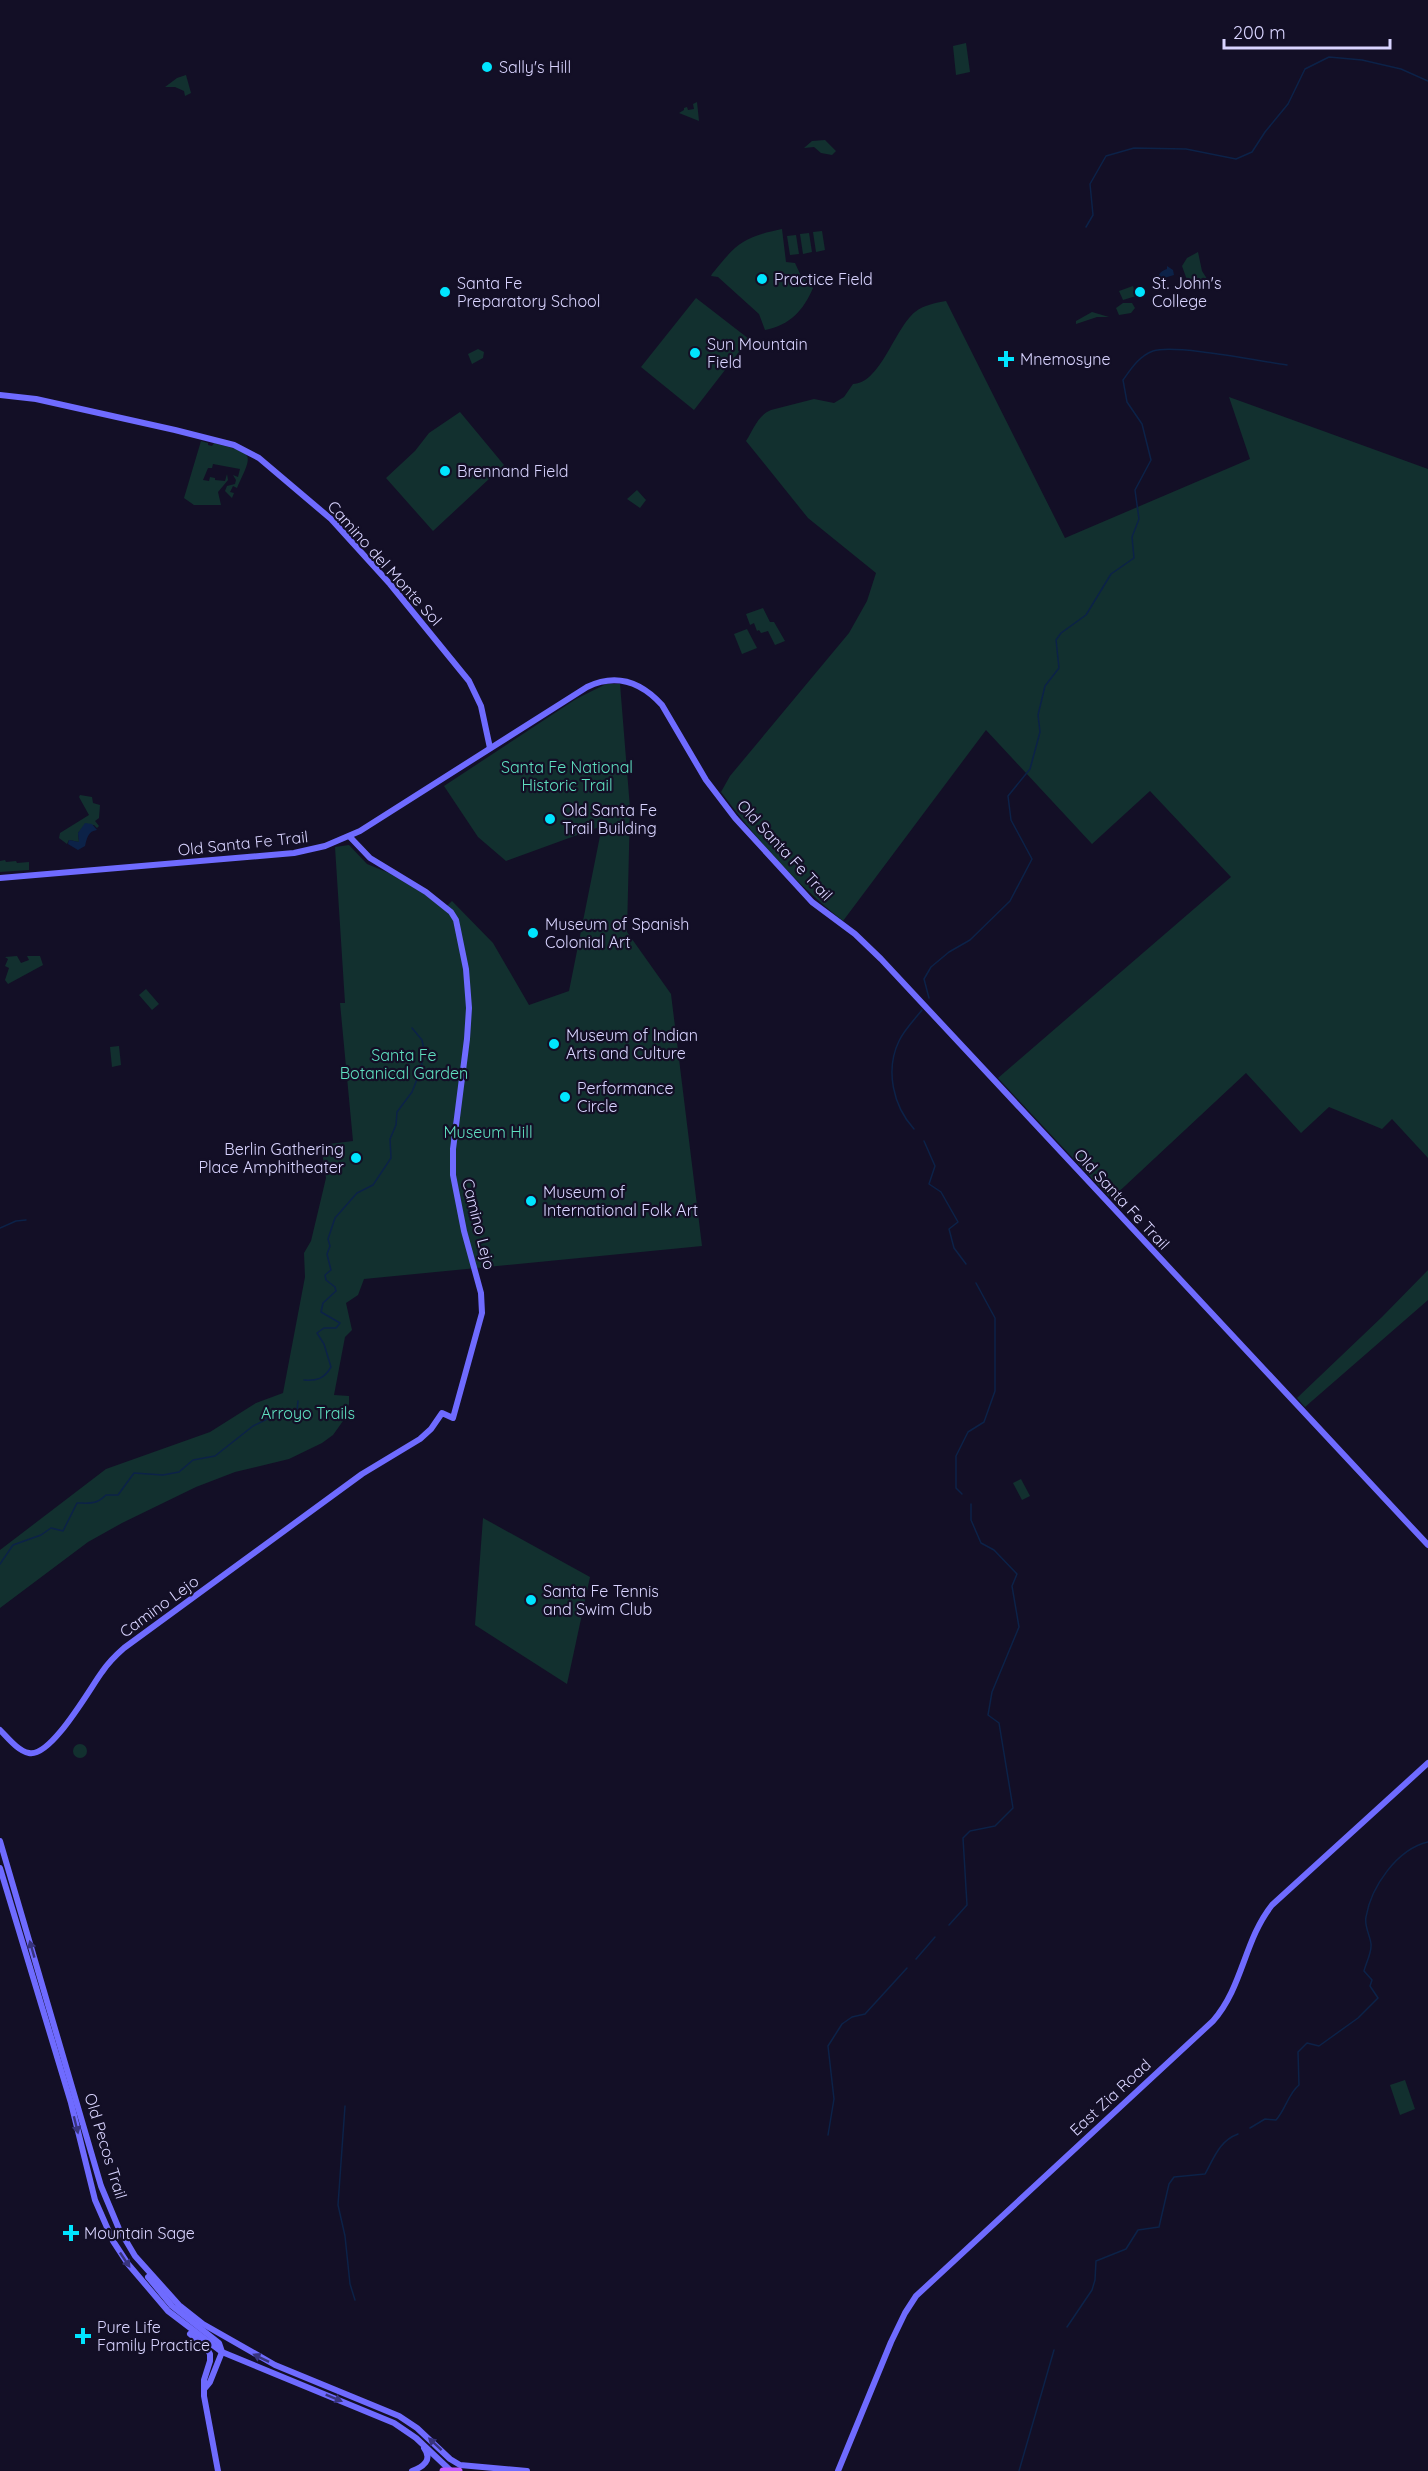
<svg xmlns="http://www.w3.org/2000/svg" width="1428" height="2471" viewBox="0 0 1428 2471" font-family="Quicksand,sans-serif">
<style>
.green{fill:#12302f}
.water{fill:#0c2248}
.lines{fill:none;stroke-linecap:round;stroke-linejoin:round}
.stream{stroke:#0c2248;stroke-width:1.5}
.secondary{stroke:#6f6bff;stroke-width:6}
.primary{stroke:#c25bff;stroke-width:7}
.oneway{fill:#38347d}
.poi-dot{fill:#00e5ff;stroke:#130f26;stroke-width:2}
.labels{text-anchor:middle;stroke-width:4.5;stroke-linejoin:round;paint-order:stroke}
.poi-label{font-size:16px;fill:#d9d4ff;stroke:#130f26;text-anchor:start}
.street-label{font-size:16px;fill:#d9d4ff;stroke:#130f26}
.park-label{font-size:16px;fill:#5fe0c0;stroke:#130f26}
</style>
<rect width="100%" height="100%" fill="#130f26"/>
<g class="green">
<path d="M966 43 970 72 956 75 953 46Z"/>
<path d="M186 75 191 93 185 96 184 91 175 87H165L177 78Z"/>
<path d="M697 102 699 121 679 113 684 110V108L687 107 688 110 694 109 693 104Z"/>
<path d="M825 140 836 151 832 155 821 153 814 147 804 148 812 141Z"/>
<path d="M782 229 786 262 795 263 801 276 813 288C803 311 790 325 765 330L759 314 718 277 711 276 712 274C736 244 743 237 782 229Z"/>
<path d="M822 231 825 250 816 252 813 232Z"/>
<path d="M809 233 812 252 803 254 800 234Z"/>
<path d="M796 235 799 254 790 255 787 236Z"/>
<path d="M1198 252 1202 271 1209 282 1193 287 1187 280 1182 266 1187 258Z"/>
<path d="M1133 286 1136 296 1123 300 1119 291Z"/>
<path d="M696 298 749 339 694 410 641 367Z"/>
<path d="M946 301 1065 538 1250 459 1229 397 1428 469V1158L1392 1119 1382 1129 1329 1107 1301 1133 1246 1073 1111 1199 998 1078 1231 877 1150 791 1092 844 986 730 843 921C797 885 756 839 721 792L730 776 849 633 867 601 876 573 808 518 746 441C753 430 758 415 771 410L814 399 834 403 844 397 853 384C880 384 895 328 915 312 924 305 935 303 946 301Z"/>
<path d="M1123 303H1132L1135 308 1131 313 1119 315 1116 308Z"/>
<path d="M1092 312 1109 317H1097L1076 324V321Z"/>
<path d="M478 349 484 352 483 358 472 364 468 354Z"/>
<path d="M460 412 504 465 433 531 386 478 415 451 429 433Z"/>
<path d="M201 441 208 443V445L212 446 214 443C253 454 255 450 237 488L233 486 230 492 234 493 232 498 225 491 227 486 235 484 236 480 233 475 238 477 240 469 213 464 212 468H208L203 480 209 481 210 477 215 478V480L225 481 227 474 228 480 218 492 221 505H194L184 498Z"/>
<path d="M637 490 646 500 640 508 627 499Z"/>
<path d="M763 608 770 622H774L785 641 775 645 768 631 761 633 759 630 757 631 754 623 750 625 746 614Z"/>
<path d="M747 629 757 648 742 654 734 634Z"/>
<path d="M606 684H620L630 808 627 932 671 994 702 1246 364 1279 358 1295 346 1303 352 1330 345 1337 334 1395 349 1396V1404L343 1421 333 1435 322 1443 289 1459 235 1472 196 1487 122 1523 88 1542 0 1608V1550L106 1469 210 1432 256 1403 283 1393 305 1277 304 1253 311 1241 326 1178 321 1145 353 1141 340 1003H345L335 847 349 845 367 864 389 873 436 901 444 909 452 901 493 943 529 1005 569 991 602 826 506 861 478 837 444 786 576 699Z"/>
<path d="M80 795 92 797 93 803 100 805 99 818 95 821 99 826 97 828 94 825 83 827 78 833 79 842 69 840 67 844 59 838 60 833 89 815 79 797Z"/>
<path d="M5 860 6 862 16 861 17 863 29 862V870L0 872V861Z"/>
<path d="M17 956 21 963 29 960 27 956H40L43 965 8 984 5 980 9 968 5 966 8 959 5 957Z"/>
<path d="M146 989 159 1004 152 1010 139 995Z"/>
<path d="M119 1046 121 1065 112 1067 110 1047Z"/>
<path d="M1428 1270V1300L1305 1407 1297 1398 1382 1317Z"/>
<path d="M1021 1479 1030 1496 1022 1500 1013 1483Z"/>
<path d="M483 1518 590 1577 567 1684 475 1625Z"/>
<circle cx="80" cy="1751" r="7"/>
<path d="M1405 2080 1415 2109 1400 2115 1390 2085Z"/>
</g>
<g class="water">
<path d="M1167 266 1173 270 1174 275 1164 278 1160 284 1157 282C1159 274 1159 272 1167 269Z"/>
<path d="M85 823 92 824 97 830C88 831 87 838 85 846L78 850 68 844 69 840 79 842 78 833Z"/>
</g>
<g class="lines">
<g class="stream">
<path d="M1086 227 1093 215 1090 184 1106 156 1134 148 1186 149 1236 159 1252 152 1265 132 1288 104 1305 69 1329 57 1362 60 1401 69 1428 81"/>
<path d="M929 998 924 979 931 967 949 952 970 940 1010 901 1032 859 1011 820 1008 796 1030 769 1040 732 1038 715 1045 686 1059 668 1056 640 1061 633 1086 615 1111 574 1134 558 1132 537 1139 519 1135 490 1151 460 1142 424 1127 402 1123 380C1131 369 1139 356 1153 351 1175 344 1259 361 1287 365"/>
<path d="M914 1129C893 1106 885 1070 899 1041 904 1030 914 1020 922 1010"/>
<path d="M924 1141 935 1166 929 1184 941 1192 958 1222 949 1229 954 1248 966 1264"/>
<path d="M0 1228 16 1221 26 1220"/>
<path d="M304 1380C317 1381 324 1379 331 1367L324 1344 317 1333 324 1328H336L340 1323 321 1312 323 1303 336 1291 335 1287 326 1280 325 1275 331 1270 327 1254 330 1246 328 1239 335 1218 357 1193 373 1185 391 1158 390 1139 396 1125 397 1112 412 1092 421 1069 424 1050 422 1040 412 1028"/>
<path d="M962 1494 956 1488V1456L968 1432 984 1422 995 1391V1318L976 1283"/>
<path d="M0 1564 13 1545 41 1535 51 1528 63 1531 77 1503C90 1503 96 1505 106 1495H118L134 1473 163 1475 179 1472 193 1460 215 1456 253 1426 284 1411 297 1410 298 1401"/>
<path d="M949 1925 967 1905 963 1838 970 1831 995 1826 1013 1808 999 1723 988 1715 992 1692 1019 1627 1012 1586 1017 1574 994 1550 981 1543 971 1520V1504"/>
<path d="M916 1959 935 1937"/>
<path d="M345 2106 338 2205 345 2236 350 2284 355 2300"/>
<path d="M1250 2128 1265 2119 1276 2120C1286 2109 1288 2094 1299 2085L1298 2052 1307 2043 1319 2046 1358 2018 1378 1998 1370 1986 1372 1980 1364 1971C1366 1963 1372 1952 1371 1944 1370 1935 1364 1926 1366 1917 1371 1887 1397 1849 1428 1842"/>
<path d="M828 2135 834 2099 828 2046 842 2024 852 2017 865 2014 907 1968"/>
<path d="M1067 2327 1092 2290 1095 2280 1096 2261 1126 2249 1138 2230 1159 2227 1169 2184 1174 2177 1205 2174C1214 2158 1219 2141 1238 2134"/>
<path d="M1019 2471 1054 2350"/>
</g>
<g class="secondary">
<path d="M0 395 36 399 175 430 234 445 259 458 331 519 390 584 469 681 481 706 490 748"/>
<path d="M0 878 294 853 325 846 360 831 587 687C616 673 641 682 662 705L706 780 735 818 812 902 855 934 881 959 1428 1545"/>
<path d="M0 1730C8 1738 18 1751 29 1753 51 1758 90 1688 102 1672 108 1663 116 1655 124 1648L362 1474 420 1439 431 1429 442 1413 453 1418 482 1313 481 1293 464 1231 453 1175V1149L467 1039 469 1008 466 969 456 920 451 912 426 892 370 858 350 837"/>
<path d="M0 1841 101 2186 119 2229 135 2256 179 2305 203 2324 275 2365 399 2416 417 2428 450 2459 460 2465 527 2471"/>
<path d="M0 1868 71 2103 95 2200 113 2241 128 2264 168 2311 222 2352 394 2423 416 2438 451 2471"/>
<path d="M148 2277 172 2306 219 2343 222 2352"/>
<path d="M190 2334 206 2347 210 2354V2361L204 2380V2396L218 2471"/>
<path d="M205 2388 210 2382 222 2352"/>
<path d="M412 2471C423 2467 433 2460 424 2448"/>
<path d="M838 2471 891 2342 905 2313 916 2296 1213 2021C1243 1987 1244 1940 1272 1905L1428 1763"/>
</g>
<path class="primary" d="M443 2471H459"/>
</g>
<defs><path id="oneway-solid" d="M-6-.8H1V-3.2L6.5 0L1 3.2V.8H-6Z" transform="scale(1.5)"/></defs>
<g class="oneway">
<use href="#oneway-solid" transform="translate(32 1949) rotate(-106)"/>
<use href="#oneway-solid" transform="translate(76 2125) rotate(76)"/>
<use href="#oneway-solid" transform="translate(125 2260) rotate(56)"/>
<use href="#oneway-solid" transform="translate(261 2358) rotate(-154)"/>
<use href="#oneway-solid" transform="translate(334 2398) rotate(22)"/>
<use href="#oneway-solid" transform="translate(435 2444) rotate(-137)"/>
</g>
<g class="poi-dot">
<circle cx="487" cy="67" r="6"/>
<circle cx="762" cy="279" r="6"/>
<circle cx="445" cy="292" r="6"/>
<circle cx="1140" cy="292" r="6"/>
<circle cx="695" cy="353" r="6"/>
<path d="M1003 350h6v6h6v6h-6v6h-6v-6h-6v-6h6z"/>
<circle cx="445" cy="471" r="6"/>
<circle cx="550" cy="819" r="6"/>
<circle cx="533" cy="933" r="6"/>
<circle cx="554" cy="1044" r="6"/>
<circle cx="565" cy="1097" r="6"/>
<circle cx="356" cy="1158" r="6"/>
<circle cx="531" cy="1201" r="6"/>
<circle cx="531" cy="1600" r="6"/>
<path d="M68 2224h6v6h6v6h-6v6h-6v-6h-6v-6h6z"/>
<path d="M80 2327h6v6h6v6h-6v6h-6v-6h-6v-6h6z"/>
</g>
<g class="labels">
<g class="poi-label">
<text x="499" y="73">Sally's Hill</text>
<text x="774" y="285">Practice Field</text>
<text x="457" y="289">Santa Fe<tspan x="457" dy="18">Preparatory School</tspan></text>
<text x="1152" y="289">St. John's<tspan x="1152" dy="18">College</tspan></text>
<text x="707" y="350">Sun Mountain<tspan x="707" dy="18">Field</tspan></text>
<text x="1020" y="365">Mnemosyne</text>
<text x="457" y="477">Brennand Field</text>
<text x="562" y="816">Old Santa Fe<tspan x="562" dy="18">Trail Building</tspan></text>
<text x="545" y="930">Museum of Spanish<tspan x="545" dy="18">Colonial Art</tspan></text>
<text x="566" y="1041">Museum of Indian<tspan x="566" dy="18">Arts and Culture</tspan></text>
<text x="577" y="1094">Performance<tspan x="577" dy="18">Circle</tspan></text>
<text x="344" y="1155" text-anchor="end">Berlin Gathering<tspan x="344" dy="18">Place Amphitheater</tspan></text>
<text x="543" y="1198">Museum of<tspan x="543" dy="18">International Folk Art</tspan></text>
<text x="543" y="1597">Santa Fe Tennis<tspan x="543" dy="18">and Swim Club</tspan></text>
<text x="84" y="2239">Mountain Sage</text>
<text x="97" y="2333">Pure Life<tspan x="97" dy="18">Family Practice</tspan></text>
</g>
<g class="street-label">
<text transform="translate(385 563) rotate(48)" y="6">Camino del Monte Sol</text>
<text transform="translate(243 843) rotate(-6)" y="6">Old Santa Fe Trail</text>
<text transform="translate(785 850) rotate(47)" y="6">Old Santa Fe Trail</text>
<text transform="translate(1122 1199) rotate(47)" y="6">Old Santa Fe Trail</text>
<text transform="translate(479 1224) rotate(76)" y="6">Camino Lejo</text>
<text transform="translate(159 1606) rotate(-36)" y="6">Camino Lejo</text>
<text transform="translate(1110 2097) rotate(-43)" y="6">East Zia Road</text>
<text transform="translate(106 2146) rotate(73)" y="6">Old Pecos Trail</text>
</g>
<g class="park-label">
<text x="567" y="773">Santa Fe National<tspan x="567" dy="18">Historic Trail</tspan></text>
<text x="404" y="1061">Santa Fe<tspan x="404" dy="18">Botanical Garden</tspan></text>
<text x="488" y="1138">Museum Hill</text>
<text x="308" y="1419">Arroyo Trails</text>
</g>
</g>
<path d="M1224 39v9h166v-9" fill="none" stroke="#d9d4ff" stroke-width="3"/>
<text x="1233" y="39" font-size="18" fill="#d9d4ff" stroke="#130f26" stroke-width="4.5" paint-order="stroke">200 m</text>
</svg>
